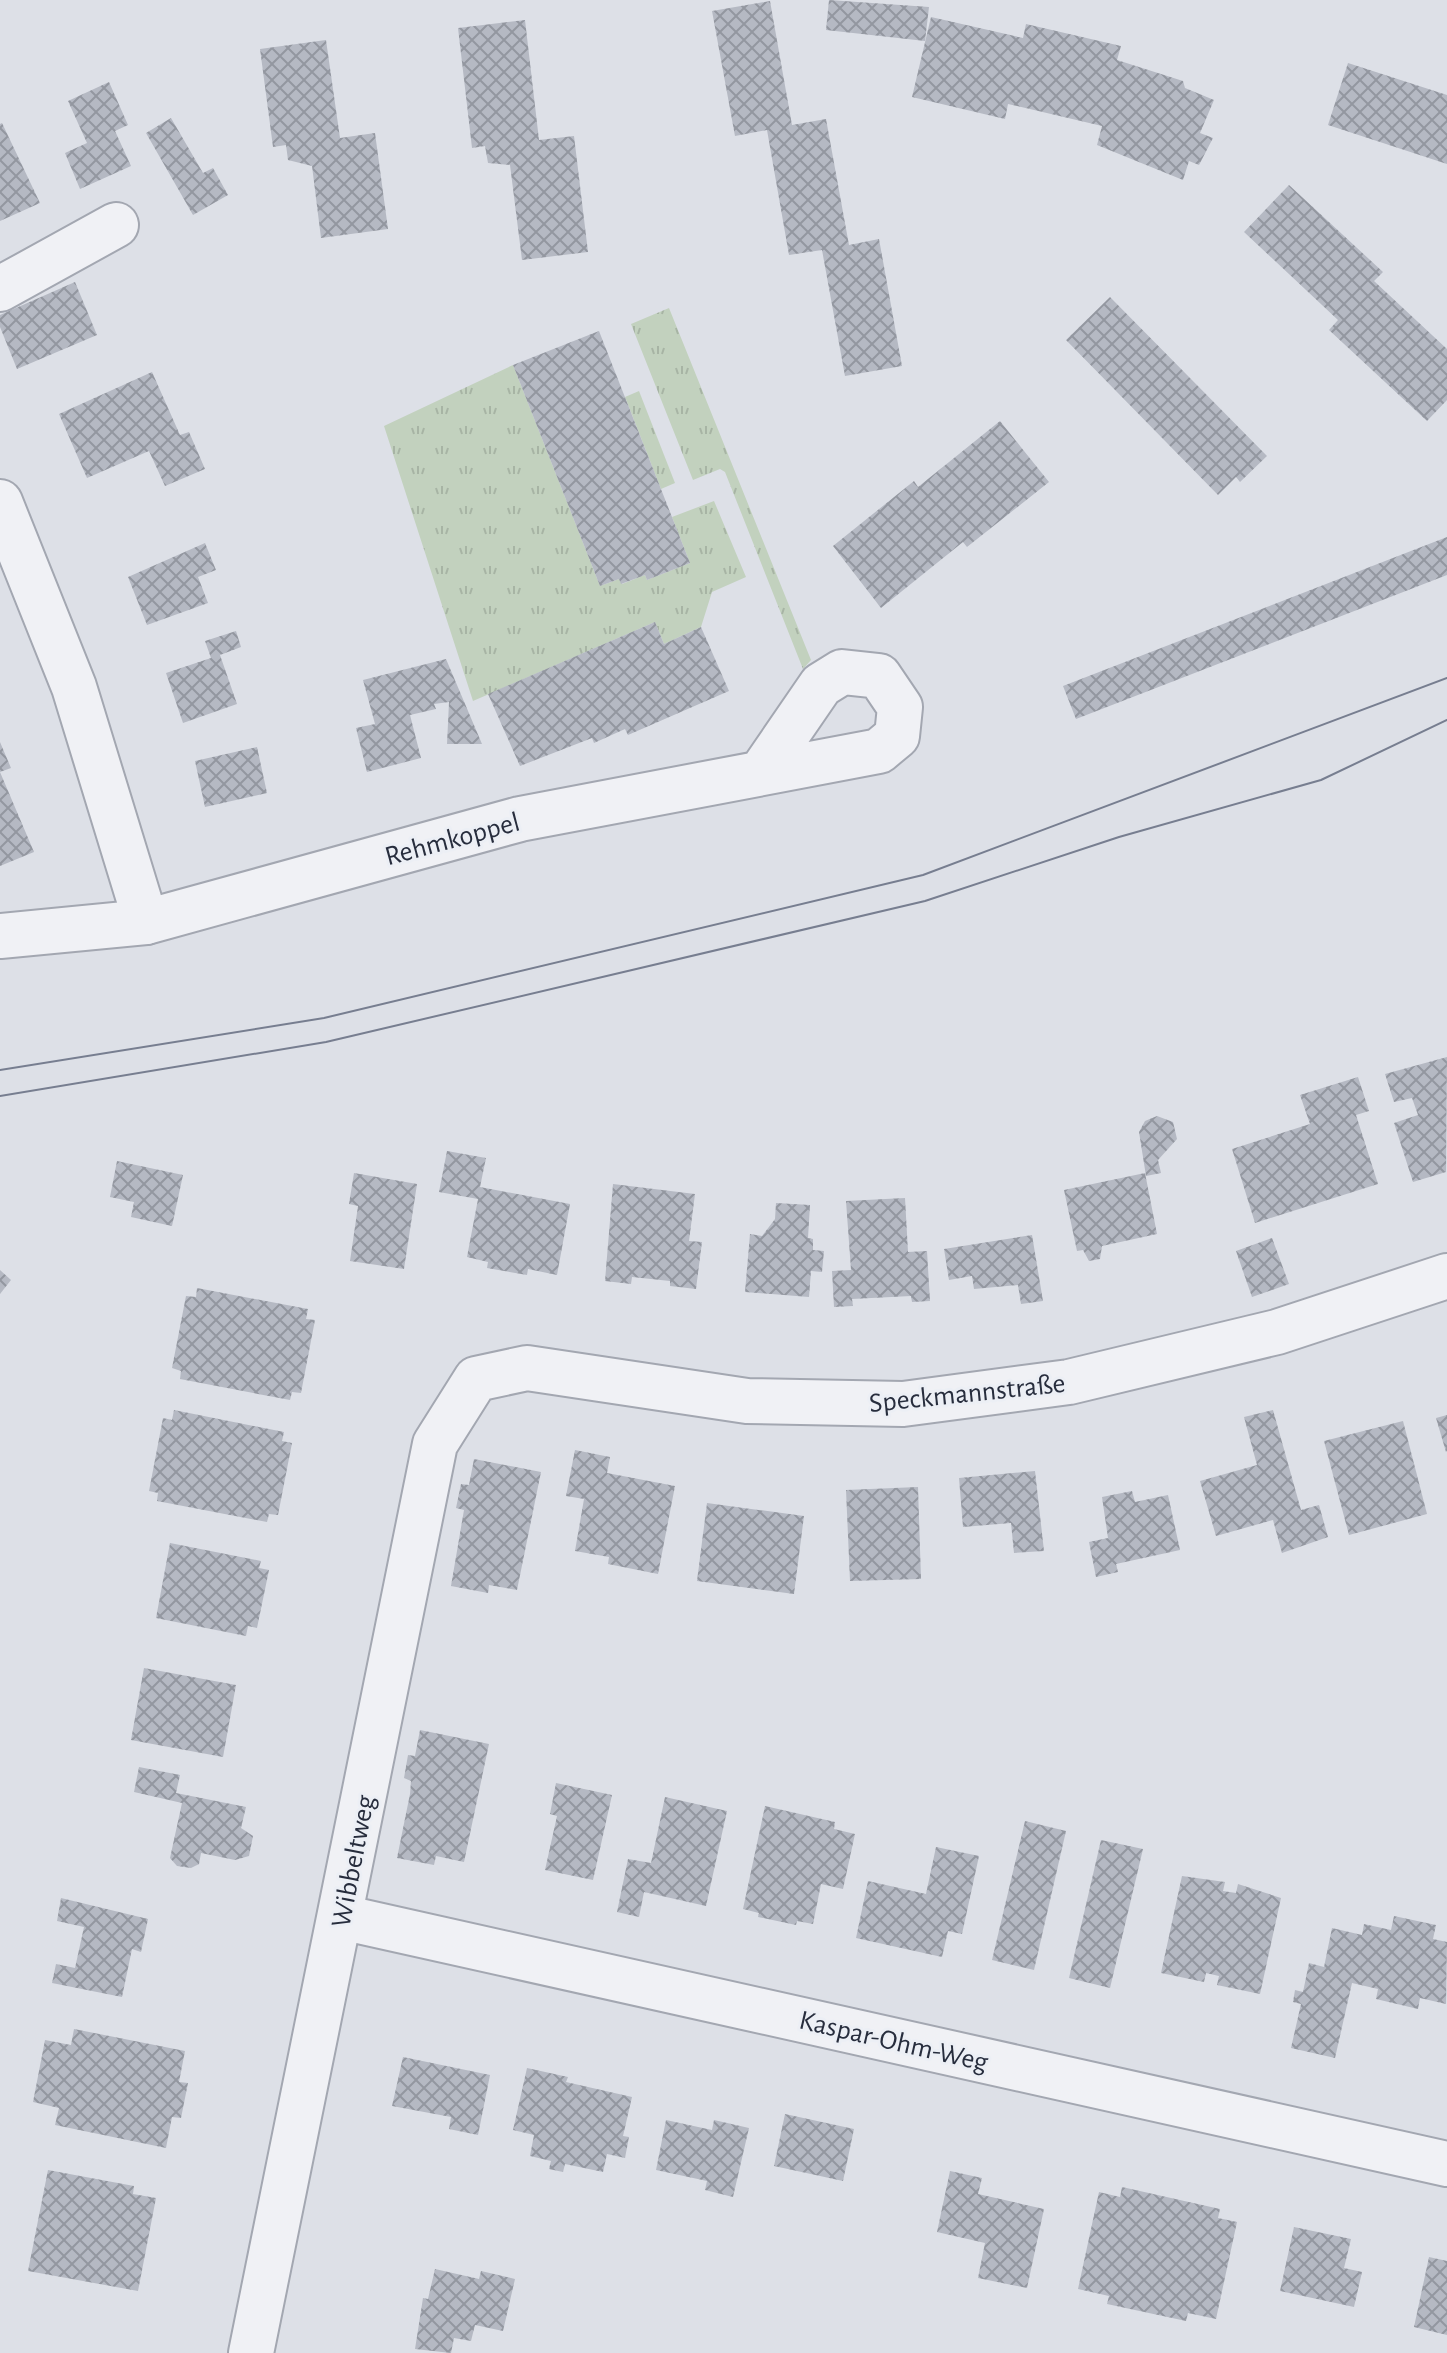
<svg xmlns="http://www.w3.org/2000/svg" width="1447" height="2353" viewBox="0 0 1447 2353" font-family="'Alegreya Sans',sans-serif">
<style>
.grass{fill:url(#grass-tufts)}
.building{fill:url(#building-cross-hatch)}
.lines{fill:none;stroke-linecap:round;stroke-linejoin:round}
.minor-casing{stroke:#a3a7b1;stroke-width:48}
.minor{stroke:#f0f1f5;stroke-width:44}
.tram{stroke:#777e90;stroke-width:2}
.labels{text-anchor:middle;stroke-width:6;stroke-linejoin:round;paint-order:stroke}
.street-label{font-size:28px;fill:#272d3d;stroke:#eceff5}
</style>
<defs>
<pattern id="grass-tufts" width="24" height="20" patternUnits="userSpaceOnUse" patternTransform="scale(2)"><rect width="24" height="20" fill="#c2d1be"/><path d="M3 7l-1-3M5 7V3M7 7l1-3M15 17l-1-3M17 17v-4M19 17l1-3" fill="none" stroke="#a7b4a4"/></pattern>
<pattern id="building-cross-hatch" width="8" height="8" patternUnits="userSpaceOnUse" patternTransform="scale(2)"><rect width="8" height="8" fill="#b5b9c3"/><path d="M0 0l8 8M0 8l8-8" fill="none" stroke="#9397a0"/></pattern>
</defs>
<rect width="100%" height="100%" fill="#dde0e7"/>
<g class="grass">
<path d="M669 308 811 660 803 669 725 472 720 469 693 480 631 324Z"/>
<path d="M513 365 600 586 619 579 622 584 645 575 647 580 690 563 672 517 714 501 746 577 712 592 701 627 664 644 655 622 473 701 384 426Z"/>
<path d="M639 391 675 483 661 489 625 397Z"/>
</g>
<g class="building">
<path d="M829 0 929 7 925 41 826 30Z"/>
<path d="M770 1 792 125 826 119 849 245 879 239 902 366 845 376 822 250 789 255 767 130 735 136 712 11Z"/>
<path d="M931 17 1023 38 1026 24 1121 46 1117 60 1183 81 1185 88 1214 100 1200 133 1213 138 1199 165 1189 161 1183 180 1097 145 1102 126 1008 104 1005 119 912 97Z"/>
<path d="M525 20 539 140 574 136 588 252 522 260 510 165 488 163 485 146 472 148 458 28Z"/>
<path d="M326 40 340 138 375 133 388 229 321 238 312 166 288 160 286 145 273 147 260 49Z"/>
<path d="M1348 63 1447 95V164L1328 125Z"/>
<path d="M109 82 128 125 115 131 131 166 80 189 65 153 87 143 68 101Z"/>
<path d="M171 118 203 173 213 168 228 195 193 215 146 133Z"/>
<path d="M2 123 40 203 0 221V124Z"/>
<path d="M1289 185 1383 272 1374 281 1447 349V400L1427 421 1329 330 1338 320 1244 232Z"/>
<path d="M75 282 97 335 17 369 0 327V315Z"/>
<path d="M1110 297 1267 456 1240 482 1236 477 1218 495 1066 340Z"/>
<path d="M599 331 690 563 647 580 645 575 621 584 619 579 600 586 513 365Z"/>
<path d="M152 372 180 435 189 432 205 469 165 486 149 451 87 478 59 414Z"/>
<path d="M1000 421 1049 482 967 547 963 542 881 608 833 546 914 481 918 487Z"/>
<path d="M1447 537V575L1076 719 1063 686Z"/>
<path d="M205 543 216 570 198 577 208 603 147 625 128 577Z"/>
<path d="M655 622 664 644 701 627 729 691 628 735 625 729 594 743 592 738 520 766 488 694Z"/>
<path d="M236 631 241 647 220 655 237 704 183 723 166 673 211 658 205 641Z"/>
<path d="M446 659 482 744H447L449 702 434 704 436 709 410 715 421 758 367 772 356 728 375 724 363 680Z"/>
<path d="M0 742 11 768 0 772 34 852 0 866Z"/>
<path d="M257 747 267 793 205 807 195 761Z"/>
<path d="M1447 1057 1446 1172 1413 1182 1394 1123 1418 1115 1412 1098 1394 1102 1385 1074Z"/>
<path d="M1358 1077 1369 1111 1356 1115 1378 1184 1255 1223 1232 1149 1310 1124 1300 1095Z"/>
<path d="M1157 1116 1173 1122 1177 1139 1158 1160 1161 1173 1146 1176 1139 1132 1145 1121Z"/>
<path d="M447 1151 486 1158 480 1187 570 1204 557 1275 528 1269 527 1275 487 1268 488 1262 467 1257 478 1199 439 1192Z"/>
<path d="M117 1161 183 1175 172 1226 131 1217 134 1202 110 1197Z"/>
<path d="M354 1173 417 1184 404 1269 350 1261 358 1206 349 1204Z"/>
<path d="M1145 1173 1157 1234 1102 1246 1100 1259 1089 1261 1083 1250 1077 1251 1064 1190Z"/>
<path d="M613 1184 695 1194 689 1241 702 1242 696 1289 670 1286V1281L632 1277 631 1284 605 1281Z"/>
<path d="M905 1198 908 1252 927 1251 930 1301 912 1302 911 1296 852 1299 853 1306 834 1307 832 1271 851 1270 846 1201Z"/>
<path d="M776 1203 810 1205 808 1238 813 1239V1250L824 1251 822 1272 811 1271 809 1297 745 1292 750 1234 762 1236 775 1219Z"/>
<path d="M1032 1235 1043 1301 1021 1304 1018 1285 974 1289 972 1276 949 1280 944 1249Z"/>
<path d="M1272 1238 1289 1284 1252 1297 1236 1251Z"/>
<path d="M0 1270 11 1280 0 1294Z"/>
<path d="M197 1288 308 1309 306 1319 315 1320 301 1393 292 1392 290 1400 180 1379 181 1371 172 1368 186 1296 196 1297Z"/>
<path d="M174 1410 284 1432 282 1441 292 1443 278 1515 269 1514 267 1522 157 1501 158 1493 149 1491 163 1418 172 1420Z"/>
<path d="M1273 1410 1301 1510 1319 1505 1328 1537 1282 1553 1273 1520 1216 1536 1200 1481 1257 1465 1244 1417Z"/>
<path d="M1447 1415V1451L1446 1452 1436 1418Z"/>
<path d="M1403 1421 1427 1514 1349 1535 1324 1441Z"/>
<path d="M575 1450 610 1457 607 1473 675 1486 658 1574 608 1564 609 1557 575 1551 584 1499 566 1496Z"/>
<path d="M474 1459 541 1472 517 1590 489 1585 488 1593 451 1586 464 1510 456 1508 461 1484 469 1485Z"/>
<path d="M1035 1471 1044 1551 1014 1553 1011 1523 963 1527 959 1478Z"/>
<path d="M918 1487 921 1579 850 1581 846 1490Z"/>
<path d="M1132 1491 1135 1502 1168 1495 1180 1550 1116 1564 1118 1572 1096 1577 1089 1542 1108 1538 1102 1497Z"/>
<path d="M707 1503 804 1516 794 1594 697 1581Z"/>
<path d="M170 1543 261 1561 259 1568 269 1570 257 1628 248 1626 246 1636 156 1618Z"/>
<path d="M144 1668 236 1685 223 1757 131 1740Z"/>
<path d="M420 1730 489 1744 464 1862 436 1856 434 1865 397 1858 410 1794 411 1781 404 1778 408 1755 415 1756Z"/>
<path d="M139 1767 180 1775 176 1793 246 1807 241 1828 253 1836 249 1856 235 1860 201 1853 199 1864 191 1868 177 1866 170 1858 182 1803 134 1792Z"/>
<path d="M556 1783 612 1795 593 1880 545 1870 557 1816 550 1814Z"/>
<path d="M665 1797 727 1811 706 1906 644 1892 639 1917 617 1912 628 1859 651 1863Z"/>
<path d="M765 1806 835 1822 834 1829 855 1834 843 1889 821 1884 813 1924 797 1921 796 1925 758 1917 759 1913 743 1909Z"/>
<path d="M1025 1821 1066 1831 1034 1970 992 1960Z"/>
<path d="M1101 1840 1143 1849 1110 1988 1069 1978Z"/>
<path d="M936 1847 979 1856 962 1934 948 1931 942 1957 856 1938 868 1881 926 1894Z"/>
<path d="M1182 1876 1225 1882 1223 1891 1236 1893 1238 1884 1281 1898 1260 1994 1217 1985 1219 1976 1206 1973 1204 1982 1161 1973Z"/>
<path d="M61 1898 148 1919 141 1952 132 1949 122 1997 52 1983 56 1964 75 1968 84 1927 57 1921Z"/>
<path d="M1394 1916 1436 1925 1433 1939 1447 1942 1446 2004 1420 1998 1418 2009 1376 1999 1378 1989 1352 1983 1335 2058 1291 2048 1301 2004 1293 2002 1295 1990 1303 1992 1309 1963 1324 1967 1332 1928 1362 1935 1364 1924 1391 1930Z"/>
<path d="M74 2029 185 2051 179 2082 188 2083 181 2118 172 2117 166 2148 55 2125 59 2108 33 2102 45 2040 71 2045Z"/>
<path d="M403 2057 490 2075 478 2135 449 2129 451 2117 392 2106Z"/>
<path d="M527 2068 568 2077 566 2082 632 2097 623 2136 629 2137 625 2158 607 2154 603 2172 565 2164 563 2172 549 2169 551 2161 530 2156 534 2135 513 2130Z"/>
<path d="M785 2114 854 2129 843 2181 774 2166Z"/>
<path d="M666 2120 712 2130 714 2120 749 2128 733 2197 705 2190 707 2181 656 2170Z"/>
<path d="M48 2170 134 2186 133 2194 156 2198 138 2291 28 2271Z"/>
<path d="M950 2171 982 2178 978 2194 1044 2209 1027 2288 978 2278 985 2243 937 2232Z"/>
<path d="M1122 2187 1220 2209 1218 2218 1237 2222 1216 2319 1188 2313 1186 2321 1107 2304 1109 2296 1078 2289 1099 2192 1120 2197Z"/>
<path d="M1294 2227 1351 2239 1344 2268 1362 2272 1354 2307 1280 2291Z"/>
<path d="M1429 2257 1447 2261V2335L1414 2327Z"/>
<path d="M435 2269 479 2279 481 2271 515 2279 503 2331 475 2325 471 2341 454 2338 451 2353 415 2349 423 2298 428 2299Z"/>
</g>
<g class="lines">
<g class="minor-casing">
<g id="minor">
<path d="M0 289 116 225"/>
<path d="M0 502 74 687 146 922"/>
<path d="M0 936 146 922 520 819 879 751 897 736 900 707 879 676 842 672 821 685 762 771"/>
<path d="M341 1917 1447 2164"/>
<path d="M251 2353 435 1444 476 1379 527 1368 747 1401 903 1404 1069 1382 1277 1332 1447 1276"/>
</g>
</g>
<use href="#minor" class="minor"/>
<g class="tram">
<path d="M0 1070 324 1018 923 875 1447 678"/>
<path d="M0 1096 326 1042 925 901 1119 837 1321 780 1447 720"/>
</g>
</g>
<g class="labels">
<g class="street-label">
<text transform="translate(452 838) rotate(-15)" y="10">Rehmkoppel</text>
<text transform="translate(967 1392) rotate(-6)" y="10">Speckmannstraße</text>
<text transform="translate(352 1861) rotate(-79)" y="10">Wibbeltweg</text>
<text transform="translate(894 2040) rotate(13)" y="10">Kaspar-Ohm-Weg</text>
</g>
</g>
</svg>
